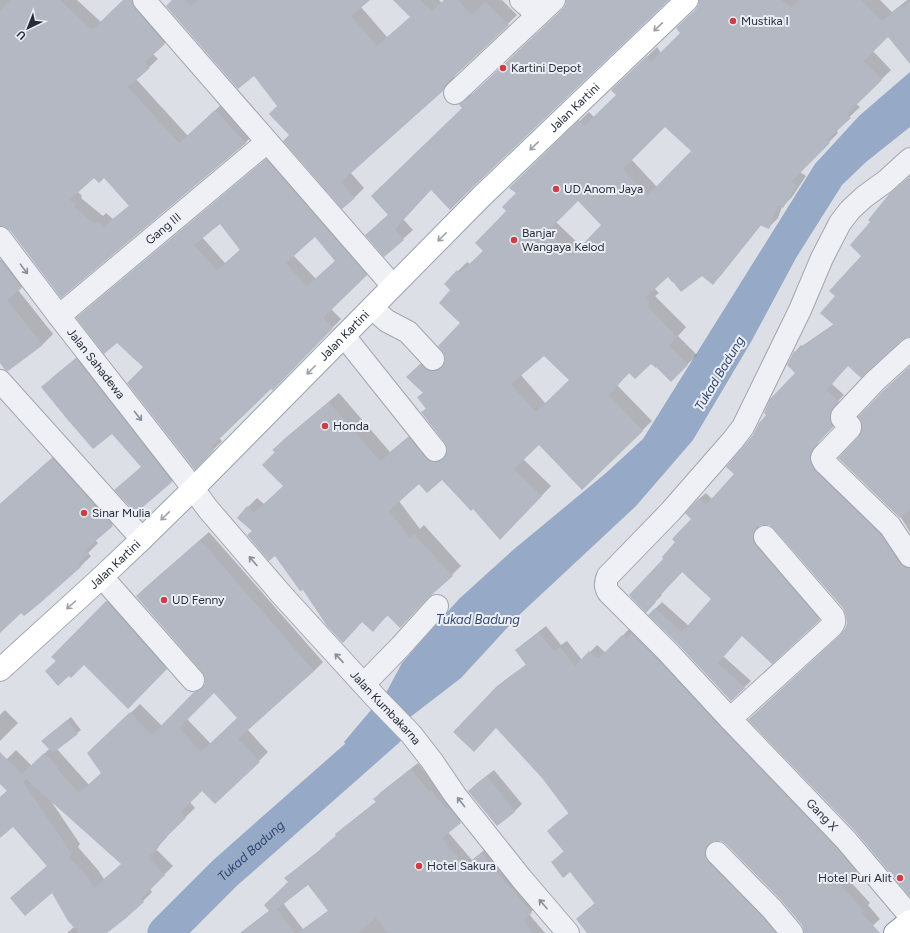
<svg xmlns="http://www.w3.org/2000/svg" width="910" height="933" viewBox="0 0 910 933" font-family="Figtree,sans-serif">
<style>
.water{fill:#96a9c7}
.shadow{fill:#0003;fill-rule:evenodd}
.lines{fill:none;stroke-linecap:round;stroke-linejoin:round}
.river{stroke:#96a9c7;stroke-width:35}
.building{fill:#b3b8c3;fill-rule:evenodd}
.minor-casing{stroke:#a2a6b0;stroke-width:24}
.major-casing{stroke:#9ba2b2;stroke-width:24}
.highway-casing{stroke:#838b9d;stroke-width:24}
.minor{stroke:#eef0f5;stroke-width:22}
.major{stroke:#fff;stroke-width:22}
.highway{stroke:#fff;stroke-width:22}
.oneway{stroke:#9da0a7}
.oneway2{stroke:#8a8e98}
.poi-dot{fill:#ce3e46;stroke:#ebeef4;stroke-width:1.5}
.labels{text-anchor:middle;stroke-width:4;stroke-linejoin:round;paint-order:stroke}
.poi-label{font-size:12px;fill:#262c3c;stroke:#ebeef4;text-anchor:start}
.street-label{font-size:12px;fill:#262c3c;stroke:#ebeef4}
.water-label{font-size:13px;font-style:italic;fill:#304670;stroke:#ebeef4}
</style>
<rect width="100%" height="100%" fill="#dcdfe6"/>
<path class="water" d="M910 72V127L866 162 842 185 796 258 751 342 693 440 636 506 517 617 461 678 409 718 362 764 344 742 387 691 402 663 424 638 459 599 513 550 606 473 643 439 815 164 859 116Z"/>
<g class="shadow">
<path d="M0 0H77L101 22 124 0H143L173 35 153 54 158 59 136 79 188 136 224 102 253 135 245 143 61 297 11 230 6 226 0 225ZM104 176 130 205 113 219 106 213 103 216 81 198 82 196 77 191 94 177Z"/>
<path d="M173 0H369L361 7 387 37 411 17 395 0H439L442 3 445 0H502L517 15 455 75 452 81 442 91 350 172 364 188 354 198 290 135 278 106 254 74Z"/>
<path d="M567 0H667L431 189 403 219 413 230 403 239 366 235 389 214 463 108 460 105 470 95 474 93 564 8 567 4Z"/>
<path d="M700 0H880L892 12 907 0H910V62L888 35 873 51 891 70 856 104 860 107 836 130 838 133 800 172 806 176 792 197 782 207 778 218 768 228 761 225 722 274 713 283 702 275H668L654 288 659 293 655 296 686 327 678 336 697 355 671 380 651 362 630 372 617 385 652 421 582 489 539 443 523 459 551 486 500 539 473 508 442 478 420 483 399 501 420 529 424 525 461 566 452 575 388 615 373 630 363 621 303 588 275 554 248 535 253 530 248 507 257 498 264 504 284 486 276 452 274 450 283 440 339 393 390 452 419 428 440 452 448 453 446 442 422 412 427 408 418 397 424 392 408 377 430 355 439 362H446L462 323 451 290 445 284 467 262 470 264 484 250 518 193 519 179 589 112 594 117 617 95 622 81 657 47 661 53 681 33 700 4ZM665 126 692 151 657 187 631 159ZM579 199 602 225 582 247 556 222ZM544 355 570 380 546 404 521 375Z"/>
<path d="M275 152 375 267 331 309 341 319 273 389 271 388 219 438 222 441 195 468 145 367 117 341 78 318 86 310ZM220 223 241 249 225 263 202 237ZM315 236 336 260 316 279 293 255Z"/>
<path d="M910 176V336H907L848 365 832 384 844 395 839 400 835 409 839 420 820 440 817 445 815 451 910 560V894L846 630 848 623 847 616 843 607 775 528 769 524H762L759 526V533L826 613 819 619 742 635 723 656 751 681 731 700 678 642 650 614 662 602 689 626 713 599 683 571 661 594 662 595 646 611 665 559 693 518 699 499 706 493 712 499 736 474 754 435 797 373 788 365 795 352 801 345 802 346 834 324 837 296 863 256Z"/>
<path d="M13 251 33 277 18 290 53 334 42 345 0 361V261Z"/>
<path d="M87 349 182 471 172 481 136 512 116 490 142 466 112 433 43 387 53 377Z"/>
<path d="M910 367V532L900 516 860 437Z"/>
<path d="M63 448 123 515 95 540 98 543 88 553 91 556 81 566 38 604 22 612 0 632V504Z"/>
<path d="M209 532 323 662 314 671 247 729 268 752 259 761 202 790 190 802 195 808 166 836 167 837 156 849 173 866 150 889 152 892 143 901 106 933H67L74 927 52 891 21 889 47 866 13 825 0 826V797L8 790 0 782V766L16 750 32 766 50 748 46 738 71 717 81 730 57 749 89 785 102 773 89 753 140 704 162 726 206 683V678L203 671 137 596 146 587ZM215 691 238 718 211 744 187 719ZM51 801 122 864 104 879 98 870 78 847 80 844Z"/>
<path d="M117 591 176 658 128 707 84 664 46 671 56 661 53 657Z"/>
<path d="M546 626 561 645 567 641 582 660 597 645 606 653 629 629 633 633 638 627 862 865 848 879 870 903 868 905 880 919 865 933H805L802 924 782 900 727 843 721 840H714L711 843V849L788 933H588L577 919 584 912 595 903 570 870 552 862 564 851 548 831 555 824 569 813 543 778 496 727 454 732 505 680 527 664 516 650 523 644Z"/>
<path d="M5 710 18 723 0 741V715Z"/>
<path d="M418 763 436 786 467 816 448 832 472 860 488 847 538 905 529 914 545 933H240L270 910 289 882 292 872 321 849 337 835H336L343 828 377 801 375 799 381 792ZM308 884 329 910 303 929 283 903Z"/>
<path d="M494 770 522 804 515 811 497 825 469 791 476 784Z"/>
</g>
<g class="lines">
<path class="river" id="s1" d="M165 933 225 873 386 731 392 724"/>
</g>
<g class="building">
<path d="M10 0H60L92 30 123 0H131L135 8 165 44 145 62 150 68 128 87 179 143 215 110 246 143 61 298 10 230 5 227 0 226V11ZM94 178 99 183 104 178 129 206 104 226 98 221 95 224 74 207 75 204 70 200Z"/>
<path d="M172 0H185L191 6 198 0H370L351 16 377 46 410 17 393 0H420L432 11 444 0H458L472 15 485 2 509 25 446 84 443 89V91L341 182 355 198 342 209 283 141 289 135 269 114 277 106 254 76 238 89 166 6Z"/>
<path d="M566 0H669L473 187 450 210 431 190 395 229 404 240 384 257 365 235 388 215 371 196 462 108 459 105 464 102 563 9 566 4Z"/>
<path d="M699 0H782L791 8 799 0H861L882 21 901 6 903 8 910 2V64L888 37 864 61 882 80 847 114 851 118 827 140 830 143 791 182 797 186 783 208 778 205 769 229 760 225 713 285 702 276 681 292 673 282H672L668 277 645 298 650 303 647 306 677 337 669 346 688 365 671 382 656 367V368L651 364 635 379 629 373 609 395 643 431 582 490 539 445 514 469 542 496 500 540 473 509 471 511 442 480 427 493 419 484 389 511 410 538 414 534 453 576 428 598 400 628 387 615 373 632 362 622 343 643 327 626 303 590 300 591 275 556 269 561 247 535 252 531 237 518 247 506 254 513 283 486 262 465 275 452 272 450 329 402 380 461 409 437 425 458 430 461 436 462 443 459 446 455 447 449 445 443 421 412 426 409 417 397 423 393 406 377 420 364 424 368 429 371H435L441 368 445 363V356L442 351 438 346 460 323 439 303 450 290 444 284 457 270 460 273 483 251 475 243 506 211 502 207 516 193 509 188 579 120 584 126 616 95 611 90 647 56 651 62 680 33 676 28 696 9 699 4ZM665 127 691 151 647 196 623 169ZM578 201 601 225 572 256 547 232ZM544 356 569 380 536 412 511 384Z"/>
<path d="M266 159 367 275 323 318 333 328 273 390 271 389 211 447 214 450 195 470 127 383 143 367 117 343 104 354 76 318ZM220 224 240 250 217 271 194 245ZM315 237 335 261 307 286 286 263Z"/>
<path d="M910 176V337H907L902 340 861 378 848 366 826 390 839 401 833 408 830 416V422L833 427 814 447 811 452 810 458 811 464 815 471 880 534 900 563 904 567 910 568V897L855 831 748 720 840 635 845 629 847 623 846 616 843 608 774 529 769 525H762L757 527 753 533V540L755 545 820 620 772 664 742 636 718 663 745 688 731 701 677 643 648 615 655 608 682 632 711 599 682 572 655 601 656 602 646 613 629 595 663 559 662 557 675 542 672 539 691 519 685 513 699 498 706 505 734 474 726 467 753 435 759 423 766 415 764 413 770 399 795 373 787 365 794 351 795 352 834 325 820 313 835 296 829 291 861 256 850 245 870 222 868 220 890 193Z"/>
<path d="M0 259 22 288 7 300 43 345 8 371 5 370 0 363Z"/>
<path d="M76 358 172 482 136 513 114 490 141 467 112 434 93 449 67 419 41 387Z"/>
<path d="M910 366V509L900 518 838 458 859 436 862 426 861 421 858 417 884 390Z"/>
<path d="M52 458 113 526 85 550 89 554 78 563 81 567 39 604 24 616 21 613 0 633V504Z"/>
<path d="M200 540 314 671 238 739 260 762 215 804 202 791 181 812 186 818 157 846 159 847 148 858 165 875 141 899 144 902 125 919 107 933H79L68 921 52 893 25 916 10 898 47 866 13 827 0 838V797L7 791 0 784V752L22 774 44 753 58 768 57 769 79 793 101 773 87 753 130 712 152 735 194 692 202 689 205 684V678L202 672 136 596ZM214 693 237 718 201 752 179 728ZM26 779 121 864 94 888 89 879 69 857 72 854 23 782Z"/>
<path d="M106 601 167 669 128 709 84 665 71 678 69 676 58 686 45 671 56 661 51 657Z"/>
<path d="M539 632 554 651 560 647 575 666 589 651 598 659 622 635 626 639 631 633 659 661 721 728 837 848 857 872 841 886 864 911 862 913 880 933H804V930L802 925 781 900 726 844 721 841H714L709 844 705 849V856L708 861 763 917 776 933H587L576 919 595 904 570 872 563 878 551 862 564 852 547 831 569 814 542 778 496 728 474 752 453 732 497 686 526 665 515 650Z"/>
<path d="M67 720 78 734 53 753 41 741Z"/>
<path d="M411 769 429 792 431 790 446 809 448 807 461 823 442 838 465 866 481 853 532 913 523 920 533 933H388L376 918 357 933H299L328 911 308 885 277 909 295 933H241L269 911 264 905 288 882 284 878 321 850 320 849 336 836 335 834 376 802 373 799Z"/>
<path d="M487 776 515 812 497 826 468 791Z"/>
</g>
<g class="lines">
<g class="minor-casing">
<g id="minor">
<path d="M144 0 393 286"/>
<path d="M521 0 538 15"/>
<path d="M455 93 554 0"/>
<path id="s2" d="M910 159 886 181 864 197 850 210 840 223 822 258 800 310 743 427 733 440 671 511 608 576C605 583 605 587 609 593L668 652 730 719 846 840 910 916"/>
<path id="s3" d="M0 238 59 316 183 475 208 509 282 595 375 697 411 734 432 761 455 795 521 878 568 933"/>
<path d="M372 308 387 321 408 332 433 359"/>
<path id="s4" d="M59 316 267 142"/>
<path d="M344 336 435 450"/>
<path d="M910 349 875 381 842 416V418L850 426V428L823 456 822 458 824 462 890 526 910 556"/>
<path d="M0 381 142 539"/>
<path d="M102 577 193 680"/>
<path d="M364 684 401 646 437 606"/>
<path d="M730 719 832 626C835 622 835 620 833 616L765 537"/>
<path d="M717 853 772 909 792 933"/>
</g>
</g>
<g class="major-casing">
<g id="major">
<path id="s5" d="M0 670 102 577 142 539 193 489 482 196 687 0"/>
</g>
</g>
<g class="highway-casing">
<path id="highway" d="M895 933 910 921"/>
</g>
<use href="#minor" class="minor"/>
<use href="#major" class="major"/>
<use href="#highway" class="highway"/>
</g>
<defs><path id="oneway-shaft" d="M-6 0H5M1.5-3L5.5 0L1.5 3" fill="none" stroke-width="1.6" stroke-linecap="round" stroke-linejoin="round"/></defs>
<g class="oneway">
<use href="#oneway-shaft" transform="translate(658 27) rotate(136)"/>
<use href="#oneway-shaft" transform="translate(534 146) rotate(136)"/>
<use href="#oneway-shaft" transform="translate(442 237) rotate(135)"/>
<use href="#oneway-shaft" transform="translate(311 370) rotate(135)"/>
<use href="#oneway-shaft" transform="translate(165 516) rotate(136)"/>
<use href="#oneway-shaft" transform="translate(71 605) rotate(138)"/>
</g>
<g class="oneway2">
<use href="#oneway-shaft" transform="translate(24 269) rotate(53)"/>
<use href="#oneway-shaft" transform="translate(138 416) rotate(52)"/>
<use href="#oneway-shaft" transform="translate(253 561) rotate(-131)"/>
<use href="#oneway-shaft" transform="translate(339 658) rotate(-133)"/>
<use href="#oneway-shaft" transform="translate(461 802) rotate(-128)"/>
<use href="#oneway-shaft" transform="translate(543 904) rotate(-131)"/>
</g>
<g class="poi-dot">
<circle cx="733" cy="21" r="4"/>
<circle cx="503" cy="68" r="4"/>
<circle cx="556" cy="189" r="4"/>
<circle cx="514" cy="240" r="4"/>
<circle cx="325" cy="426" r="4"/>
<circle cx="84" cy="513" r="4"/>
<circle cx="164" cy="600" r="4"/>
<circle cx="419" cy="866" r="4"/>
<circle cx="900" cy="878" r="4"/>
</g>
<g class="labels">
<g class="poi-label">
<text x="741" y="25">Mustika I</text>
<text x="511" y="72">Kartini Depot</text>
<text x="564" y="193">UD Anom Jaya</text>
<text x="522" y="237">Banjar<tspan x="522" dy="14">Wangaya Kelod</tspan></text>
<text x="333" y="430">Honda</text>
<text x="92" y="517">Sinar Mulia</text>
<text x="172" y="604">UD Fenny</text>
<text x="427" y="870">Hotel Sakura</text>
<text x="892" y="882" text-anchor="end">Hotel Puri Alit</text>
</g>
<g class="street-label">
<text dy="4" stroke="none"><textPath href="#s5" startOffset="804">Jalan Kartini</textPath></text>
<text dy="4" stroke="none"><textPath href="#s4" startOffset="136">Gang III</textPath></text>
<text dy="4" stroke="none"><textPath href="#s5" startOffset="480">Jalan Kartini</textPath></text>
<text dy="4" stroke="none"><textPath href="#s3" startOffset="158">Jalan Sahadewa</textPath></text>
<text dy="4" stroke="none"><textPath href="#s5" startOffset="156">Jalan Kartini</textPath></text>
<text dy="4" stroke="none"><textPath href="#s3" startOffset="608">Jalan Kumbakarna</textPath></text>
<text dy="4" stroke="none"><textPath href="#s2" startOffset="848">Gang X</textPath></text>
</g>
<g class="water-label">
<text transform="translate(719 373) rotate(-59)" y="5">Tukad Badung</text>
<text x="478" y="624">Tukad Badung</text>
<text dy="5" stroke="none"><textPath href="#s1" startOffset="119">Tukad Badung</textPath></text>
</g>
</g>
<g transform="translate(28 28) rotate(223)" stroke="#ebeef4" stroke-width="3" paint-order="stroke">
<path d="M0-3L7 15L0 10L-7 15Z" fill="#262c3c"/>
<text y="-6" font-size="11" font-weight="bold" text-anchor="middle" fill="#262c3c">U</text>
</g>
</svg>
